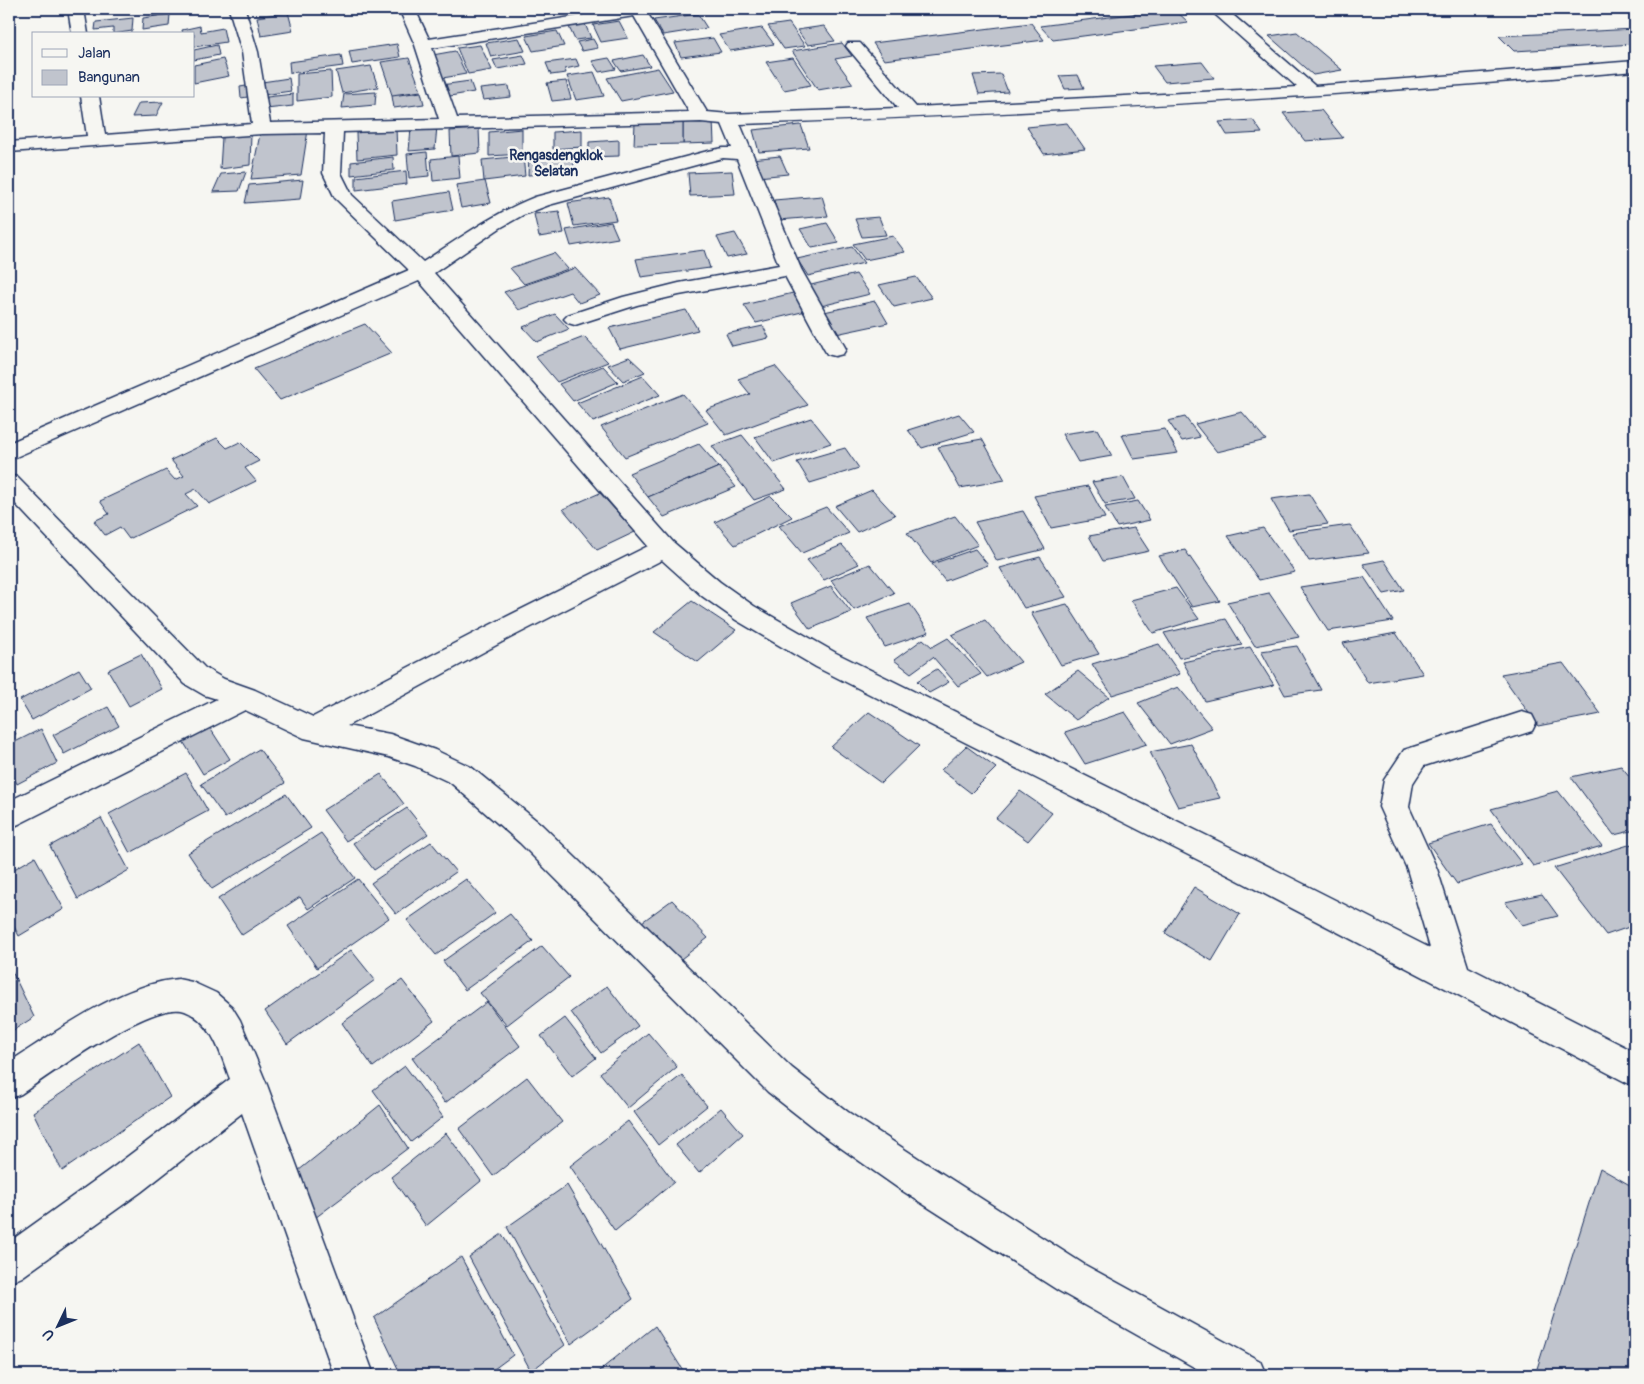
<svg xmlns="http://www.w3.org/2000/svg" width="1644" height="1384" viewBox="0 0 1644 1384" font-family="Pangolin,sans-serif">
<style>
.building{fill:#c0c4cd;stroke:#1b2f5e}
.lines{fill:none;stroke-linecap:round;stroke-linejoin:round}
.street-casing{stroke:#1b2f5e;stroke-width:3}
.street{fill:#f6f6f2;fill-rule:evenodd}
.labels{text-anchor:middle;stroke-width:5;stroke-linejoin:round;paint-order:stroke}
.far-quarter-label{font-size:14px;font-weight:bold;fill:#1b2f5e;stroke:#f6f6f2}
</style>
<rect width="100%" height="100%" fill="#f6f6f2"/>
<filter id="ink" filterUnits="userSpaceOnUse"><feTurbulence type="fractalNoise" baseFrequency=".02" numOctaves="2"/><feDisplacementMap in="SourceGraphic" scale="10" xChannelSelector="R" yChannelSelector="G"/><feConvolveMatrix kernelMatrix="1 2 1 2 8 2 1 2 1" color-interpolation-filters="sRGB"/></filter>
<g filter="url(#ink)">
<g class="building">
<path d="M153 9H178V13L153 16Z"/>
<path d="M1170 9H1174L1188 22 1053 40 1040 26Z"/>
<path d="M1239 9H1281L1246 14Z"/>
<path d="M288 12 293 31 261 36 257 17Z"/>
<path d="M170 14 169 26 142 30 143 18Z"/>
<path d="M698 14 707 28 663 35 654 20Z"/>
<path d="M133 18 132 31 113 34V28L95 30 96 22Z"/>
<path d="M619 21 628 38 601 42 593 25Z"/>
<path d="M789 23 805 46 784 49 768 26Z"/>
<path d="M1031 23 1044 40 884 60 873 43Z"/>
<path d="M585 24 591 38 575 40 569 27Z"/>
<path d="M200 26 201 32 223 28 226 42 194 47V34H183L182 30Z"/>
<path d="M824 26 835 41 808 45 797 30Z"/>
<path d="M762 28 774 44 730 51 719 35Z"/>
<path d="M1635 29V44L1514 51 1499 36Z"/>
<path d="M557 31 564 46 533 51 526 36Z"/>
<path d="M1297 32 1342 70 1313 75 1269 36Z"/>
<path d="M519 38 525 51 491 57 486 43Z"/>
<path d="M713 38 721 52 681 57 675 43Z"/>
<path d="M593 39 598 48 582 51 577 42Z"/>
<path d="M842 43 852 56 835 59 853 84 818 90 792 51Z"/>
<path d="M397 44 400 57 352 64 349 51Z"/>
<path d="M217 45 219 55 194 60V50Z"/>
<path d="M480 45 492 70 468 74 457 48Z"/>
<path d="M455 51 466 74 437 79 427 56Z"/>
<path d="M341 55 343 66 290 73 289 62Z"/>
<path d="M523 55 527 64 497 69 493 60Z"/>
<path d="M643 55 650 66 621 71 614 61Z"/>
<path d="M409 58 421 91 392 95 381 62Z"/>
<path d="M609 58 616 69 599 72 592 61Z"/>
<path d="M793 58 811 85 784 90 766 62Z"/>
<path d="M223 59 229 76 194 83V65Z"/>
<path d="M576 59 579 66 565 69 566 73 551 75 546 63Z"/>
<path d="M1202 62 1214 78 1165 82 1153 66Z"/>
<path d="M371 66 378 87 342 93 336 71Z"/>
<path d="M658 68 673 91 621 101 607 78Z"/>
<path d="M331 71 332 97 297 101V74Z"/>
<path d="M594 72 604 96 576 100 567 76Z"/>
<path d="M1001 74 1008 92 979 94 973 75Z"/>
<path d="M1078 75 1084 88 1065 89 1059 76Z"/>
<path d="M289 78 291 91 263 95 262 82Z"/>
<path d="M470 81 474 92 444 97 441 85Z"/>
<path d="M566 81 571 99 552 101 547 83Z"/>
<path d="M252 85 254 96 241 98 240 87Z"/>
<path d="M509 86 511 97 483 100 480 89Z"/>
<path d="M376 92 375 105 342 108 344 94Z"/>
<path d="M421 92 424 104 394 108 392 96Z"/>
<path d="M293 94V106L266 109 267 97Z"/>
<path d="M163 102 156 116 132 117 139 103Z"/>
<path d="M1321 110 1343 138 1305 141 1283 113Z"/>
<path d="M713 120 714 143 683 144V121Z"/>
<path d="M1253 120 1262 133 1227 135 1219 122Z"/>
<path d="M683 121V144L634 145 635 123Z"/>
<path d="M1067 123 1085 149 1044 154 1027 127Z"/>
<path d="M801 125 809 148 759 152 753 130Z"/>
<path d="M437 126 435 149 409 151 411 128Z"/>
<path d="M396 128 397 155 357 159 356 133Z"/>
<path d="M479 129 480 153 451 156 450 131Z"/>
<path d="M522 129V154L489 156V132Z"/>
<path d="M308 130 301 175 251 179 260 134Z"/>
<path d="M582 130V147L553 149V132Z"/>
<path d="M251 134 250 165 220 169 222 137Z"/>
<path d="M619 140V156L589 157V142Z"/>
<path d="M427 152 429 176 409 178 407 154Z"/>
<path d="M574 153V172L528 175 529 156Z"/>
<path d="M458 156 460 178 433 181 431 159Z"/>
<path d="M523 156 525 176 484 181 482 160Z"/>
<path d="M780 156 788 174 758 177 751 159Z"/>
<path d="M393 157 394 170 351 175V162Z"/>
<path d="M406 171 407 184 356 190V177Z"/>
<path d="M732 171 735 194 690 196 688 173Z"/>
<path d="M246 172 239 191 213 192 221 174Z"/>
<path d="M303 180 300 199 245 203 249 185Z"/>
<path d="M485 181 491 203 461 208 456 185Z"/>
<path d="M449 192 453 210 395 220 392 201Z"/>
<path d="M822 196 828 216 779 220 774 200Z"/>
<path d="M609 197 616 220 574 226 568 203Z"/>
<path d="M559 211 564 233 539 237 534 214Z"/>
<path d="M879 217 886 235 862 237 855 219Z"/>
<path d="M611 222 618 238 571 246 566 230Z"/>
<path d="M827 223 839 243 812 248 800 229Z"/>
<path d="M735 233 747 254 727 258 717 237Z"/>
<path d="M893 236 905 252 865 260 853 244Z"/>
<path d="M852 247 864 263 808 276 797 259Z"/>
<path d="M704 250 710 268 641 277 636 259Z"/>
<path d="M554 253 568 269 524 284 510 268Z"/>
<path d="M575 268 600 295 579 303 570 292 519 310 504 292Z"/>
<path d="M856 274 870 294 821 306 807 286Z"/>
<path d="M916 277 932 298 894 307 879 285Z"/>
<path d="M793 293 806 311 756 323 744 305Z"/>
<path d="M875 301 888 323 836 334 824 312Z"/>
<path d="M686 310 698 330 620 349 609 328Z"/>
<path d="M555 314 569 329 537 342 523 327Z"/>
<path d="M365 324 392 353 280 400 254 369Z"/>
<path d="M763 326 769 338 732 346 726 334Z"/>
<path d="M584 337 608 362 557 382 535 356Z"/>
<path d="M629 357 645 372 623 381 608 365Z"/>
<path d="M603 366 618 382 573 401 559 384Z"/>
<path d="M775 366 808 405 726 435 706 410 750 394 738 379Z"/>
<path d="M643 376 660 395 593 422 577 403Z"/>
<path d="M683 394 708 423 625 457 601 427Z"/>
<path d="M1242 412 1266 440 1217 452 1195 424Z"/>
<path d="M959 414 974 432 922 448 908 430Z"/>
<path d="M1185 417 1200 437 1182 441 1168 421Z"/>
<path d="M811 418 831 443 774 463 755 437Z"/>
<path d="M1097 429 1112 456 1078 462 1062 434Z"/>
<path d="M1165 429 1178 453 1134 459 1122 435Z"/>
<path d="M742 435 786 489 754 500 712 446Z"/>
<path d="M217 438 227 448 240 442 259 461 245 468 256 481 209 504 196 489 186 494 197 506 129 539 120 527 105 535 94 521 109 514 100 501 166 470 175 480 184 476 171 460Z"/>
<path d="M982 439 1005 480 960 488 938 447Z"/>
<path d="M699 444 719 467 648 497 629 473Z"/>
<path d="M845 448 859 468 810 483 797 462Z"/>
<path d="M719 467 736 487 664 517 648 497Z"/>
<path d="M1123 477 1135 499 1105 504 1092 482Z"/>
<path d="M1088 486 1105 518 1051 528 1034 496Z"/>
<path d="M872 490 895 515 857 532 835 506Z"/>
<path d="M600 493 635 532 597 550 563 509Z"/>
<path d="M1309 494 1328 524 1289 530 1271 499Z"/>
<path d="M771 496 792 517 735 545 715 522Z"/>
<path d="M1138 501 1150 520 1117 527 1105 507Z"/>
<path d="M826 507 849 533 802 553 779 526Z"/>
<path d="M1023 511 1045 549 997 561 975 522Z"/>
<path d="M955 516 978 545 931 563 907 533Z"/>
<path d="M1350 525 1369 553 1309 561 1292 533Z"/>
<path d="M1134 528 1149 551 1103 561 1089 536Z"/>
<path d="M1263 528 1295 572 1259 580 1228 536Z"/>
<path d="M842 545 859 564 824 580 807 560Z"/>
<path d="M975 549 988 565 945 581 932 564Z"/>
<path d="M1185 550 1220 601 1192 607 1159 556Z"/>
<path d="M1040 557 1066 597 1024 608 1000 568Z"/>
<path d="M1384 560 1404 590 1384 594 1363 564Z"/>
<path d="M870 564 894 593 854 610 831 580Z"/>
<path d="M1364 577 1393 621 1328 631 1300 587Z"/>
<path d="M831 586 851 612 810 629 791 603Z"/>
<path d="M1176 588 1199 619 1153 633 1131 600Z"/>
<path d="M1269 593 1299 637 1255 646 1227 602Z"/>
<path d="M692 601 736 630 698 662 654 632Z"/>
<path d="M910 604 929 632 885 647 867 618Z"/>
<path d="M1067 604 1099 654 1061 665 1031 613Z"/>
<path d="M1226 619 1242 645 1179 658 1164 633Z"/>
<path d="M985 620 1021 662 987 677 952 635Z"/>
<path d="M1396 633 1423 674 1368 683 1343 643Z"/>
<path d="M948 638 981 674 958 686 933 657 911 673 894 660 923 639 932 647Z"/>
<path d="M1159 644 1180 674 1112 695 1092 664Z"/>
<path d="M1297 646 1321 690 1285 695 1261 651Z"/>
<path d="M1250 647 1274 685 1205 701 1183 662Z"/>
<path d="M141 654 162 689 129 706 108 670Z"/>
<path d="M1563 663 1601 714 1538 726 1501 674Z"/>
<path d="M79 669 91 688 32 720 20 700Z"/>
<path d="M937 669 949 682 929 693 917 681Z"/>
<path d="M1078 671 1109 697 1076 720 1045 694Z"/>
<path d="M1178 687 1212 728 1170 744 1138 703Z"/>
<path d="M108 707 119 726 64 754 53 735Z"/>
<path d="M869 712 919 746 881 783 831 747Z"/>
<path d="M1125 712 1147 744 1085 764 1065 732Z"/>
<path d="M9 722 16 734 9 738Z"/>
<path d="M208 725 230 759 203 774 181 738Z"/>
<path d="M41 729 57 763 17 784 9 766V745Z"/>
<path d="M1191 744 1220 798 1178 807 1150 752Z"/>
<path d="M966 746 996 768 971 793 941 770Z"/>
<path d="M259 749 285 783 225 818 201 784Z"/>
<path d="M1621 766 1635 783V830L1614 835 1571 777Z"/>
<path d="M186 773 208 811 130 853 109 814Z"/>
<path d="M381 774 404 804 346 841 323 810Z"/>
<path d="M1020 791 1052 813 1028 841 996 818Z"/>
<path d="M1558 791 1602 846 1533 866 1491 809Z"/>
<path d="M286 794 311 828 212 889 188 853Z"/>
<path d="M407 808 428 834 374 870 353 843Z"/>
<path d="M101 818 129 870 78 899 50 846Z"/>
<path d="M1491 824 1522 864 1457 884 1428 843Z"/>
<path d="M321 833 355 878 308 909 300 897 242 935 218 899Z"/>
<path d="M431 842 456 872 396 914 371 883Z"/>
<path d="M1635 843V925L1606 935 1554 868Z"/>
<path d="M35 857 64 909 19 936 9 917V872Z"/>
<path d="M358 879 389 918 317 968 288 926Z"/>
<path d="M466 879 495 913 436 955 407 920Z"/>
<path d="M1194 887 1240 914 1212 961 1165 933Z"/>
<path d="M1542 894 1558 916 1522 925 1505 902Z"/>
<path d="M672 900 708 938 677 962 642 922Z"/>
<path d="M510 914 533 941 465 990 443 961Z"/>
<path d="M542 946 569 977 507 1025 480 993Z"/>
<path d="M351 950 375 980 287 1044 265 1011Z"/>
<path d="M9 965 34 1017 9 1033Z"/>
<path d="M402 980 434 1021 373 1067 342 1023Z"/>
<path d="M607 986 638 1026 601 1053 571 1012Z"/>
<path d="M487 1002 520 1046 445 1103 412 1058Z"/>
<path d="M565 1018 596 1058 572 1076 541 1036Z"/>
<path d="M648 1033 677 1067 628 1108 600 1073Z"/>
<path d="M139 1042 170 1097 62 1171 33 1112Z"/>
<path d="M405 1066 443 1117 411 1142 373 1090Z"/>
<path d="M682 1075 707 1106 658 1145 634 1112Z"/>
<path d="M527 1077 562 1122 493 1176 459 1129Z"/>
<path d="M380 1105 408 1148 315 1218 293 1175Z"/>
<path d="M721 1108 743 1134 699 1173 676 1145Z"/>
<path d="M628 1121 674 1182 615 1231 570 1166Z"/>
<path d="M446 1133 481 1181 426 1226 391 1177Z"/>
<path d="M1600 1168 1635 1188V1375H1535Z"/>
<path d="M567 1185 633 1299 571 1344 507 1227Z"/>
<path d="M502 1234 565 1345 531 1371 469 1257Z"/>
<path d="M461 1257 513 1355 486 1375H401L374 1318Z"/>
<path d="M655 1326 686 1375H594Z"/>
</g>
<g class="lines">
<g class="street-casing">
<g id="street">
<path d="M68 9H84L88 34H72Z"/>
<path d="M229 9H245L258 52 270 123 439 119 415 45 399 9H415L429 39 623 9H659L657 12 648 14 707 112 729 114 898 108 846 46 848 43H860L916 107 1297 87 1209 9H1226L1315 86 1635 61V71C1337 97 1039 113 740 124L801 269 846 349 843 354 835 356 827 354 824 349 785 276 679 295 637 305 575 325 568 323 564 319 568 315 623 297 679 283 779 265 737 159 723 158 707 162 549 205 523 215 500 228 434 273 673 542 720 582 754 606 836 653 1252 858 1430 948 1407 869 1379 807 1384 780 1404 750 1522 712 1532 715 1536 723 1532 731 1424 766 1413 783 1409 807 1437 869 1468 967 1635 1052V1087L1230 876 816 667 736 620 702 596 662 560 502 642 347 726 390 734 435 750 471 767 542 825 792 1068 848 1112 924 1162 1085 1265 1260 1361 1266 1375H1208L1059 1291 898 1188 824 1136 768 1092 520 843 451 783 415 766 389 757 304 738 245 710 19 824 9 828V801L217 699 204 695 185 684 9 497V475L17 477 205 668 224 679 255 690 313 717 484 628 648 546 419 281 9 460V443L409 270 335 198 323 173 325 133 262 134 9 152V142L87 136 81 96H99L105 135 252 124 242 52ZM634 16 689 112 457 118 432 48ZM701 122 722 124 732 148H723L704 152 535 197C494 213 460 238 423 262L352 195 341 173 343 132Z"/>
<path d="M178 979 192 982 216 993 232 1007 240 1020 267 1085 374 1375H334L242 1113 141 1192 22 1277 9 1283V1242L115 1166 230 1079C221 1055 212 1021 185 1011 153 999 51 1074 21 1094L9 1099V1062C58 1031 119 985 178 979Z"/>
</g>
</g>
<use href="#street" class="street"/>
</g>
</g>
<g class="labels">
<g class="far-quarter-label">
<text x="556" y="160">Rengasdengklok<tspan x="556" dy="16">Selatan</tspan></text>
</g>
</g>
<rect width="1644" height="1384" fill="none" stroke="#f6f6f2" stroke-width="30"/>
<rect x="15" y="15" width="1614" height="1354" fill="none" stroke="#1b2f5e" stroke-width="2" filter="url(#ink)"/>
<rect x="32" y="32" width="162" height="65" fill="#f6f6f2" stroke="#9ea6b7"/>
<rect x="42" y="49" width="25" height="8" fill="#f6f6f2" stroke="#9ea6b7"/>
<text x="78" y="58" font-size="15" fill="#1b2f5e">Jalan</text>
<rect x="42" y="70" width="25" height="15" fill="#c0c4cd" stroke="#9ea6b7"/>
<text x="78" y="82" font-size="15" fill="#1b2f5e">Bangunan</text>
<g transform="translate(58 1326) rotate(227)" stroke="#f6f6f2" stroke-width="4" paint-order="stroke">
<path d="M0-4L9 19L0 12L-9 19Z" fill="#1b2f5e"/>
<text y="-8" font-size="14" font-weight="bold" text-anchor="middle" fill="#1b2f5e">U</text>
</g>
</svg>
